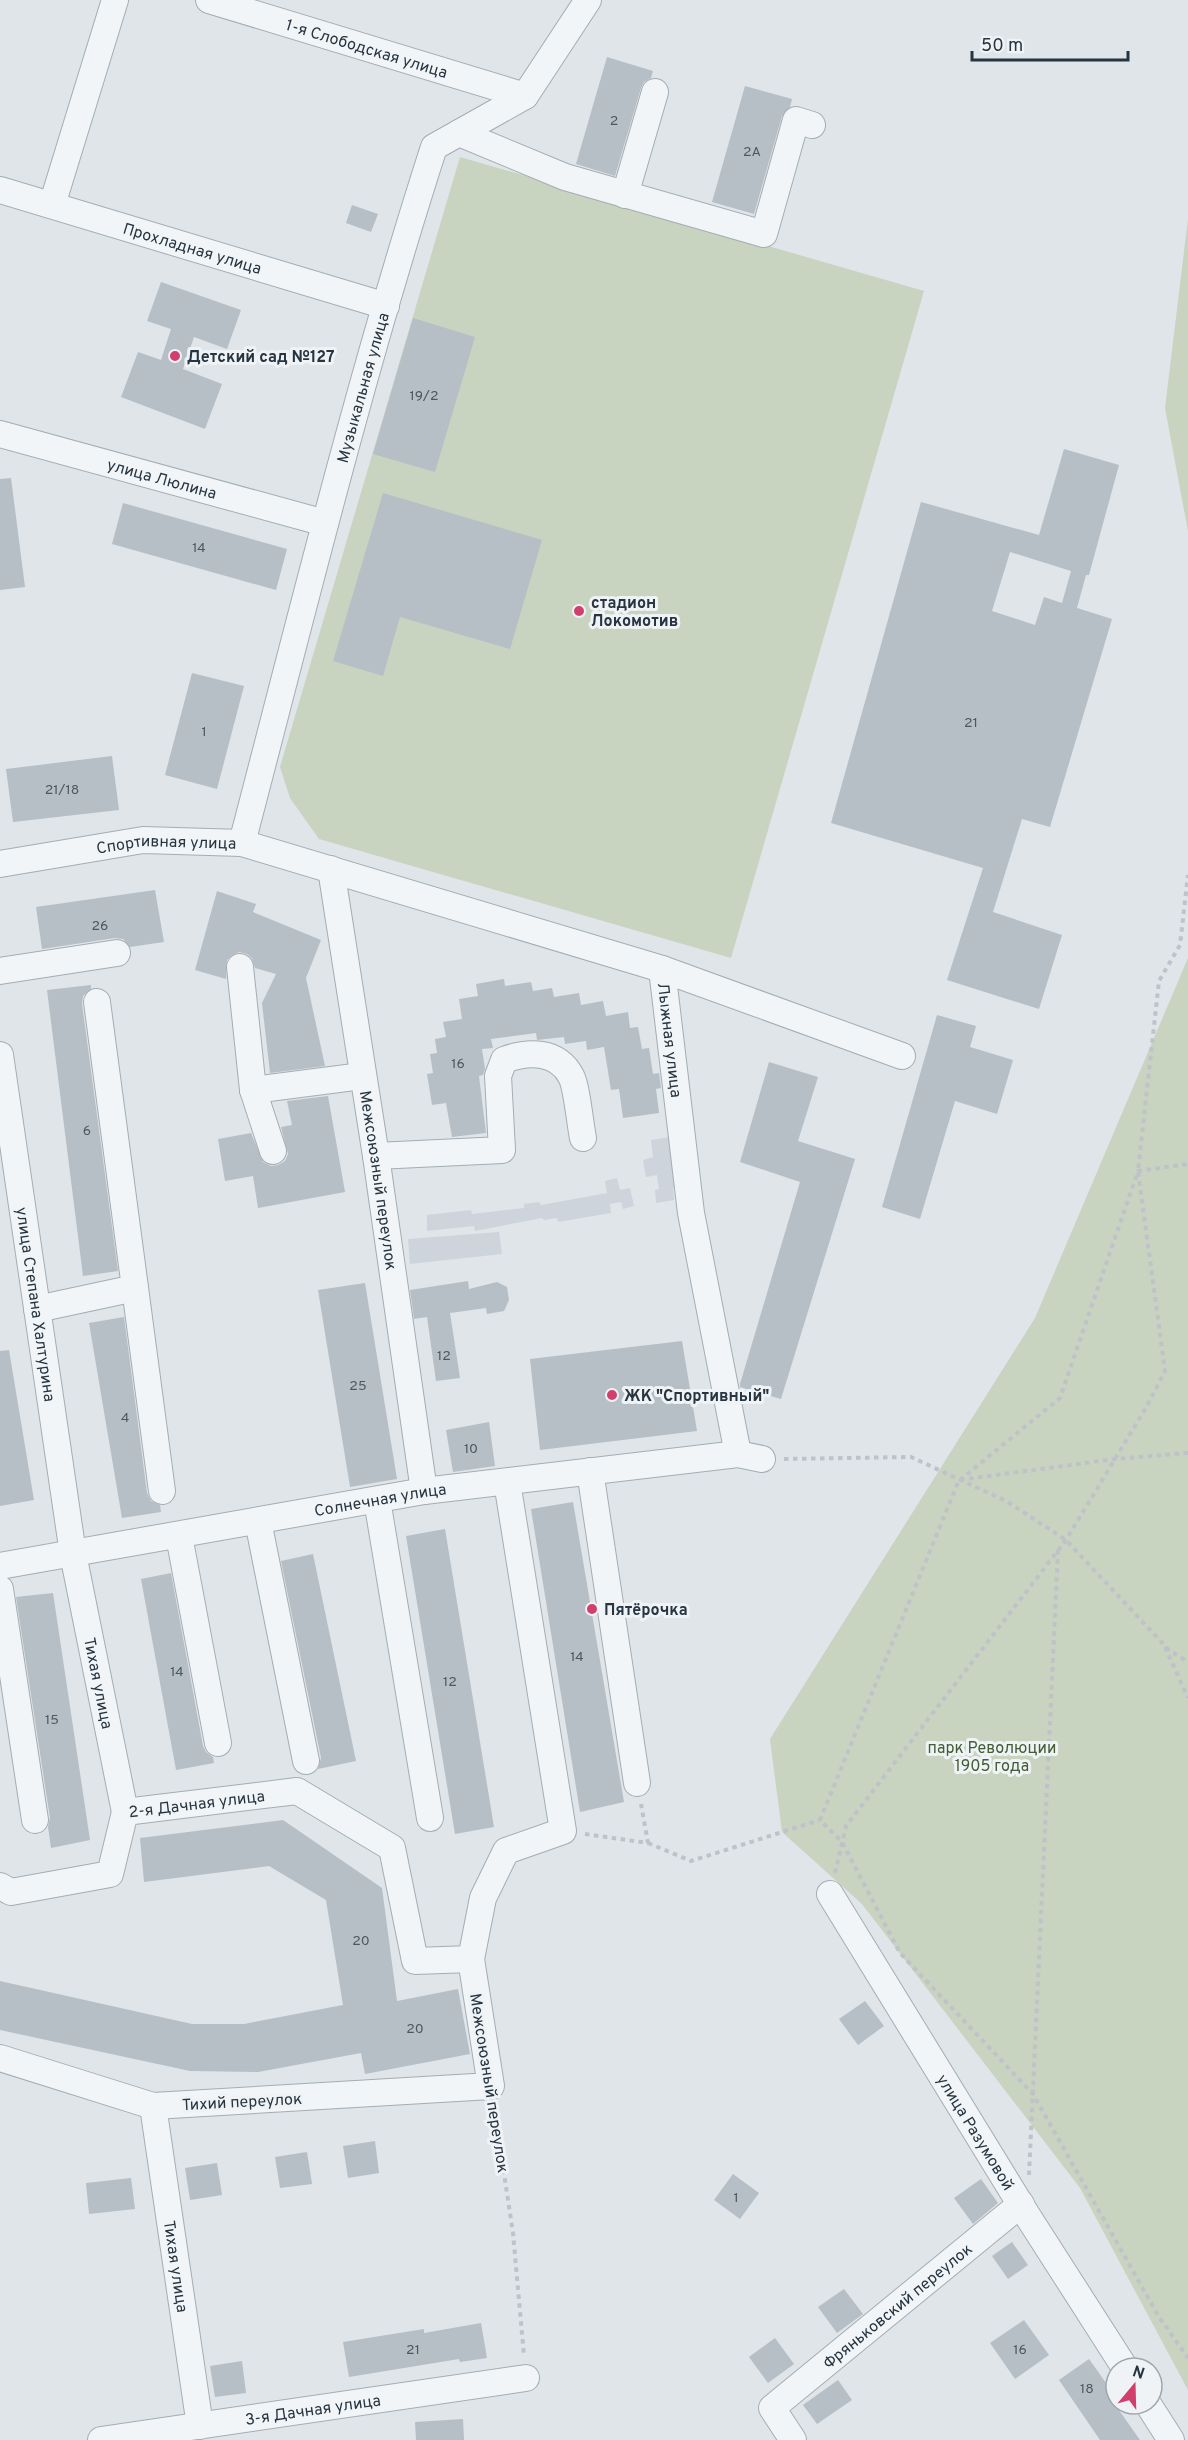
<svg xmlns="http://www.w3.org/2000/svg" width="1188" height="2440" viewBox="0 0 1188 2440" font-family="Overpass,sans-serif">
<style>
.built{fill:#cdd4db}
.green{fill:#c8d3c0}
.building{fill:#b6bfc6;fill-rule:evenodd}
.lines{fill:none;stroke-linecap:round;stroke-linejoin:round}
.minor-casing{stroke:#a4adb3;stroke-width:28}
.path{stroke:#bdc3c8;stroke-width:4;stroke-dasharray:4.5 4.5;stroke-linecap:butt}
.minor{stroke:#f2f5f7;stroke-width:26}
.poi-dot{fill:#d33f6d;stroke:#eff3f6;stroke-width:2}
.labels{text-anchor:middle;stroke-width:6;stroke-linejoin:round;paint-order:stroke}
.number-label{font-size:14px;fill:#4b5862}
.street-label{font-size:16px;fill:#273541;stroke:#eff3f6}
.poi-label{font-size:16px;font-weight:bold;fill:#273541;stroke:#eff3f6;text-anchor:start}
.park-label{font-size:16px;fill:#425d34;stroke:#eff3f6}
</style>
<rect width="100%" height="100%" fill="#dfe5e9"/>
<g class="built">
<path d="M670 1137 677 1187 673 1188 674 1200 656 1203 655 1190 659 1189 657 1175 646 1177 643 1160 653 1157 651 1140Z"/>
<path d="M617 1178 620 1190 630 1188 634 1206 623 1209 621 1202 610 1204 611 1213 558 1222 557 1218 544 1220 542 1218 475 1231 474 1226 427 1231V1215L471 1210 472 1214 524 1208V1204L539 1202 541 1205 607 1193 605 1181Z"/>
<path d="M499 1232 502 1254 410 1264 408 1239Z"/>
</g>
<g class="green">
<path d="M460 157 924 291 731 958 319 839 290 798 280 767Z"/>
<path d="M1188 219V531L1165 408Z"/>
<path d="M1188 958V2390L1080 2188 862 1904 782 1832 770 1739 1035 1318Z"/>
</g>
<g class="building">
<path d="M607 57 653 71 651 78 644 82 641 88 615 176 576 164Z"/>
<path d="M745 86 792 99 790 107 782 116 754 214 712 202Z"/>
<path d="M352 205 378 214 371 232 346 223Z"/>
<path d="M161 282 241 310 227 349 194 337 183 369 222 384 205 429 121 397 138 352 161 360 171 329 147 321Z"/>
<path d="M413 318 475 337 435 472 373 454Z"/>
<path d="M1064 449 1119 465 1089 575H1086L1077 608 1112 619 1050 827 1022 819 993 912 1062 935 1039 1009 947 980 983 868 831 823 921 502 1039 535ZM1010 552 1071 571 1062 603 1044 597 1035 625 992 611Z"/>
<path d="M11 478 25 587 0 590V479Z"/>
<path d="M383 493 542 540 510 649 400 617 383 676 333 661Z"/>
<path d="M123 503 287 549 276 590 112 544Z"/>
<path d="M192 673 244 686 217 789 165 775Z"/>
<path d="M112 756 119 810 13 822 6 769Z"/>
<path d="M155 890 164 942 130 947 123 939 115 938 42 949 36 907Z"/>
<path d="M217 891 256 904 253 912 321 940 306 978 325 1066 270 1073 262 1003 276 974 255 968 252 958 247 954 239 952 232 955 227 960 226 979 195 970Z"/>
<path d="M504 979 505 986 531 982 533 991 552 988 554 997 579 993 581 1005 603 1001 606 1016 628 1012 630 1028 638 1027 642 1049 649 1048 653 1074 659 1073 661 1088 656 1089 659 1113 623 1118 619 1089 611 1090 604 1047 587 1050 586 1041 565 1044 564 1037 537 1040 536 1033 491 1039 493 1048 482 1049 485 1069 483 1075 479 1076 486 1133 452 1137 446 1103 432 1105 427 1074 433 1073 430 1054 437 1053 435 1039 446 1037 443 1022 462 1019 459 999 478 996 476 984Z"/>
<path d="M91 985V989L83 996 82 1004 118 1271 83 1276 47 990Z"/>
<path d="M937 1015 976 1026 970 1047 1013 1060 997 1114 955 1101 920 1219 882 1207Z"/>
<path d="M769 1062 818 1077 798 1141 855 1159 781 1399 740 1387V1384L800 1182 740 1162Z"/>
<path d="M328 1096 345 1192 258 1208 253 1176 225 1181 218 1139 251 1133 263 1162 271 1166 278 1165 285 1161 288 1154 281 1127 292 1125 287 1101Z"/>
<path d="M468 1281 469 1289 497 1282 507 1287 509 1300 504 1311 487 1314 486 1308 450 1313 460 1378 436 1381 427 1317 414 1319 410 1290Z"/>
<path d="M365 1283 397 1479 350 1487 318 1290Z"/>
<path d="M124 1317 147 1493 151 1501 160 1505 161 1512 122 1518 89 1323Z"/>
<path d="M682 1341 697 1431 540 1450 530 1359Z"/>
<path d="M9 1350 34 1500 0 1506V1351Z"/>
<path d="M489 1422 495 1466 453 1472 446 1430Z"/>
<path d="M573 1502 624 1802 580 1812 531 1509Z"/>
<path d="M445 1529 494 1827 455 1834 406 1536Z"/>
<path d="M313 1554 356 1761 318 1769 321 1758 281 1561Z"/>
<path d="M171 1573 203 1746 206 1752 213 1757 214 1763 176 1770 141 1579Z"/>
<path d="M53 1593 90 1840 51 1848 48 1827 50 1818 16 1597Z"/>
<path d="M283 1820 382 1888 397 2001 458 1989 470 2054 365 2074 361 2053 258 2072 190 2071 0 2030V1981L192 2024H244L343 2005 326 1900 269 1866 144 1882 140 1838Z"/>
<path d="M865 2001 884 2026 858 2045 839 2019Z"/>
<path d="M375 2141 379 2173 348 2178 343 2146Z"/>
<path d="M307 2152 312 2184 280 2188 275 2157Z"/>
<path d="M217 2163 222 2195 190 2200 185 2168Z"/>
<path d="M733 2174 759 2193 740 2219 714 2200Z"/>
<path d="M131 2178 135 2209 89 2214 86 2183Z"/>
<path d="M981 2179 998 2203 973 2224 954 2198Z"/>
<path d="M1012 2242 1028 2265 1008 2279 992 2256Z"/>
<path d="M844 2289 863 2314 837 2333 818 2307Z"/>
<path d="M1024 2320 1049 2355 1015 2379 990 2343Z"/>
<path d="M481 2323 487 2358 460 2362 459 2359 349 2377 343 2342 424 2329V2333Z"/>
<path d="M775 2338 794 2364 768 2383 749 2357Z"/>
<path d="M1089 2359 1116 2397V2406L1140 2440H1100L1059 2380Z"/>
<path d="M242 2361 246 2393 215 2397 210 2366Z"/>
<path d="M838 2380 852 2400 817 2424 803 2405Z"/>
<path d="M463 2419 464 2440H416L415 2422Z"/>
</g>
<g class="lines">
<g class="minor-casing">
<g id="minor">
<path id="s1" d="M209 0 525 96"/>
<path d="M459 133 565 177 764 234 796 120 812 125"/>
<path id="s2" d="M0 190 386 306"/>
<path d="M625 195 655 92"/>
<path d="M52 205 115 0"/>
<path id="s3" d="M0 434 325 523"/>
<path id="s4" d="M242 843C303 610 360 376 434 147L525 96 588 0"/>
<path id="s5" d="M0 864 143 840 242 843 662 969 691 1213 738 1454"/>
<path id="s6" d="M331 869 376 1156 424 1491"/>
<path d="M240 967 253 1090 273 1151"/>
<path d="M662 969 902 1056"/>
<path d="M0 971 117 953"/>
<path d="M97 1002 162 1491"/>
<path id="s7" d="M0 1055 73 1554 125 1812"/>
<path d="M253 1090 362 1076"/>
<path d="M376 1156 502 1150 498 1076 504 1060C528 1051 557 1050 571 1076 577 1087 580 1124 583 1138"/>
<path d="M37 1309 135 1288"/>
<path d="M590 1471 637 1783"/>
<path d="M377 1500 430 1818"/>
<path d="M258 1521 306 1761"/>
<path d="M179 1536 218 1743"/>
<path id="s8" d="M0 1566 424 1491 738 1454 762 1459"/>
<path d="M0 1589 35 1820"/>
<path id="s9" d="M0 1886 11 1892 110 1874 125 1812 297 1791 392 1848 415 1961 471 1959 491 2086 153 2106 0 2058"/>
<path id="s10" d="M830 1894 1027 2215 1125 2368"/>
<path d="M471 1959 483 1898 506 1851 563 1831 507 1482"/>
<path id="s11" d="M153 2106 200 2426"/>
<path d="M1148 2404 1171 2440"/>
<path id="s12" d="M101 2440 526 2378"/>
<path id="s13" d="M793 2440 772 2408 1021 2204"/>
</g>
</g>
<g class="path">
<path d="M1188 1453 1115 1459 959 1480 820 1820 842 1842 900 1953 1033 2094 1159 2317 1188 2358"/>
<path d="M784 1459 911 1457 1006 1501 1066 1540 1169 1650 1188 1662"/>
<path d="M960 1480 1060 1398 1138 1171 1188 1164"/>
<path d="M1165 1647 1188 1698"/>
<path d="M585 1834 648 1843 641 1804"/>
<path d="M648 1843 691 1861 820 1820"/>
<path d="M835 1873 846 1826 1066 1540 1147 1406 1165 1371 1138 1171 1159 981 1180 945 1188 875"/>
<path d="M494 2107 513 2233 524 2356"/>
<path d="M1029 2175 1058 1550"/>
</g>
<use href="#minor" class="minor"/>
</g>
<g class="poi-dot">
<circle cx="175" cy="356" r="6"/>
<circle cx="579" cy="611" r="6"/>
<circle cx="612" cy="1395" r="6"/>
<circle cx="592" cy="1609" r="6"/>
</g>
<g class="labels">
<g class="number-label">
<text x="614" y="125">2</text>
<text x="752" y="156">2А</text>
<text x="424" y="400">19/2</text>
<text x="199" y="552">14</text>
<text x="971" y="727">21</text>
<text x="204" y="736">1</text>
<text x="62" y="794">21/18</text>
<text x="100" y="930">26</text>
<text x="458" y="1068">16</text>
<text x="87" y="1135">6</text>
<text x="444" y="1360">12</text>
<text x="358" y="1390">25</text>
<text x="125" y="1422">4</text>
<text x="471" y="1453">10</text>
<text x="577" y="1661">14</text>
<text x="177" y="1676">14</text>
<text x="450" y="1686">12</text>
<text x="52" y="1724">15</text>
<text x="361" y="1945">20</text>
<text x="415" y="2033">20</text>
<text x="736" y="2202">1</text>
<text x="413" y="2354">21</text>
<text x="1020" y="2354">16</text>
<text x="1087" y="2393">18</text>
</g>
<g class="street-label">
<text dy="6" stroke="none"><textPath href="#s1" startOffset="165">1-я Слободская улица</textPath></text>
<text dy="6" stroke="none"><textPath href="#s2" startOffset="201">Прохладная улица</textPath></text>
<text dy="6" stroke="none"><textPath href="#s4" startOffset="471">Музыкальная улица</textPath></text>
<text dy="6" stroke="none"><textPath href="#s3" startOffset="168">улица Люлина</textPath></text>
<text dy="6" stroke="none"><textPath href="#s5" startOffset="168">Спортивная улица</textPath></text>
<text dy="6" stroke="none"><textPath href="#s5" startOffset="754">Лыжная улица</textPath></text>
<text dy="6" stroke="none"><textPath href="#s6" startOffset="315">Межсоюзный переулок</textPath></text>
<text dy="6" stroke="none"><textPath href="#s7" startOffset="252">улица Степана Халтурина</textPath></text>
<text dy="6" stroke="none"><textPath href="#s8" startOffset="386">Солнечная улица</textPath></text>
<text dy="6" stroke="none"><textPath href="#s7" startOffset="636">Тихая улица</textPath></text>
<text dy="6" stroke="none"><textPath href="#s9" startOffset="249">2-я Дачная улица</textPath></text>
<text transform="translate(490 2083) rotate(81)" y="6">Межсоюзный переулок</text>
<text transform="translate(242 2101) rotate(-3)" y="6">Тихий переулок</text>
<text dy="6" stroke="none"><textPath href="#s10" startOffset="279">улица Разумовой</textPath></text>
<text dy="6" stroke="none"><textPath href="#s11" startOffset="162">Тихая улица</textPath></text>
<text dy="6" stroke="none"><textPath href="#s13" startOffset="200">Фряньковский переулок</textPath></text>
<text dy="6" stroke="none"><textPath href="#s12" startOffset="214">3-я Дачная улица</textPath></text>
</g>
<g class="poi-label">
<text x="187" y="362">Детский сад №127</text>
<text x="591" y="608">стадион<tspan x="591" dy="18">Локомотив</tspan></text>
<text x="624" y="1401">ЖК "Спортивный"</text>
<text x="604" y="1615">Пятёрочка</text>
</g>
<g class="park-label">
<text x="992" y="1753">парк Революции<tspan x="992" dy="18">1905 года</tspan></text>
</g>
</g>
<g transform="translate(1134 2386) rotate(19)"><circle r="28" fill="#eff3f6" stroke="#9fa7ae" stroke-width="1.5"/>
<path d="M0-4.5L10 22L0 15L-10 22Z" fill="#d33f6d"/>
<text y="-9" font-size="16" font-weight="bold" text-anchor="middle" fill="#273541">N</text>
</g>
<path d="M972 51v9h156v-9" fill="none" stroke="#273541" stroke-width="3"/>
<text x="981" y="51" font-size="18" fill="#273541" stroke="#eff3f6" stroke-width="4.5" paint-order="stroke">50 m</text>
</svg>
